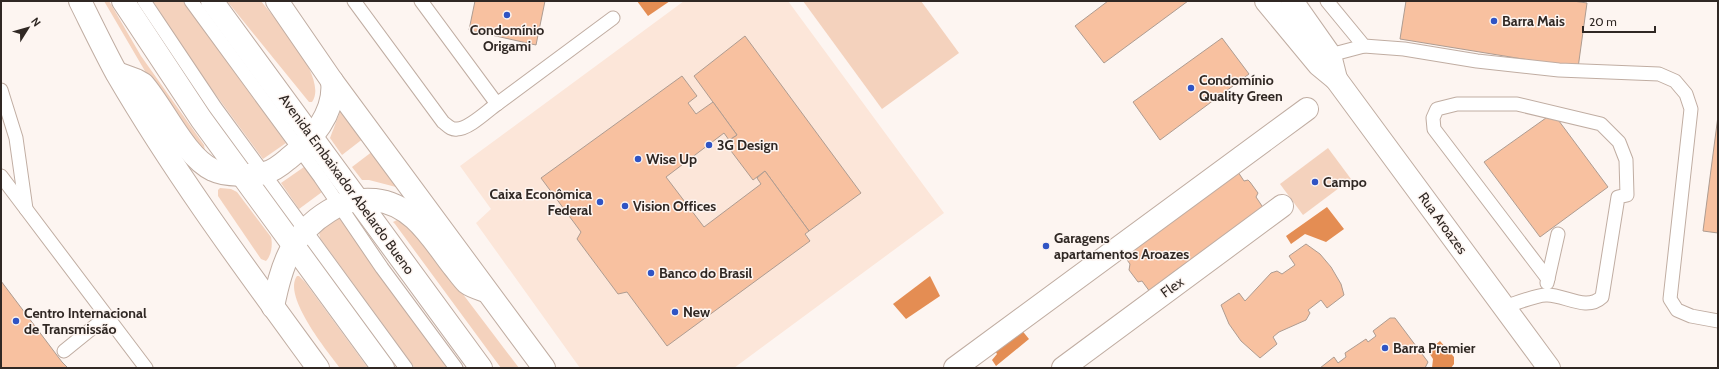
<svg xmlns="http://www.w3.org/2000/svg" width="1719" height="369" viewBox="0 0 1719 369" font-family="Cabin,sans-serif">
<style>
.built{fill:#fce6d9}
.green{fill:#f4d2bd}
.water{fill:#e48d53}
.building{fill:#f8c1a0;stroke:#ae9c91}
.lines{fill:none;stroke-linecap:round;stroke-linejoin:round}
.lane-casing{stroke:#c0ada2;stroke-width:15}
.street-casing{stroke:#c0ada2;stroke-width:24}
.primary-casing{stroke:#c0ada2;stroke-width:24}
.highway-casing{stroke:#c0ada2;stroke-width:24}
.lane{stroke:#fff;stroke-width:13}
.street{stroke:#fff;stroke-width:22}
.primary{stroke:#fff;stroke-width:22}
.highway{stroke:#fff;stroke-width:22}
.poi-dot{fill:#3054c4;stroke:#fdf5f1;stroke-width:1.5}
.labels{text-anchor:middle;stroke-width:3;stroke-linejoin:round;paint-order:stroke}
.poi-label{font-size:14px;font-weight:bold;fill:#302824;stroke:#fdf5f1;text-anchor:start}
.street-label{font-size:14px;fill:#302824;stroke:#fdf5f1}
</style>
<rect width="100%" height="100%" fill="#fdf5f1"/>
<path class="built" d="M684 1H788L944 213 734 368H580L476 223 491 209 460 166Z"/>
<g class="green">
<path d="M104 1H109L141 56 204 145 205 151 166 107Z"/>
<path d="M153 1H183L286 143 263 159 191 61Z"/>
<path d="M227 1H261C276 20 329 78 312 102H309Z"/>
<path d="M803 1H921L959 53 882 109Z"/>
<path d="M341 109 364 138 342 155 330 138Z"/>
<path d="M1328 148 1351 179 1303 215 1280 184Z"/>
<path d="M373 151 397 186 396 187 369 180H362L352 167Z"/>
<path d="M304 167 322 192 299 209 281 183Z"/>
<path d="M220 188 231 189 237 192 271 237C273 245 271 256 266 261L261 259 218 196V190Z"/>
<path d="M339 217 342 218 453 368H415L320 238 319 232Z"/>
<path d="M397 220 411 230 428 248 519 368H501L395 224 393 222Z"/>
<path d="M297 276H299L305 282 368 368H340C328 352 282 296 297 276Z"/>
</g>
<g class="water">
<path d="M637 1H670L648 16Z"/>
<path d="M1327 207 1344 229 1326 242 1305 234 1291 244 1286 236Z"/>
<path d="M930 276 940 296 906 319 893 304Z"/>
<path d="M1020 328 1029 339 996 366 992 360 997 354 993 347Z"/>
<path d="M1440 341 1454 357V364L1451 368H1432L1433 359 1428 351Z"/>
</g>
<g class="building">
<path d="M475 1H545L536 45 469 30Z"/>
<path d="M1108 1H1188L1104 63 1075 26Z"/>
<path d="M1406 1H1573L1587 3 1578 68 1400 39Z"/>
<path d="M745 36 861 193 809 231 765 171 753 180 725 143 737 135 694 76Z"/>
<path d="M1222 38 1249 74 1160 140 1133 102Z"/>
<path d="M682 76 697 96 688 103 696 114 713 102 737 135 729 140 724 133 666 177 704 227 761 184 757 178 765 171 809 231 805 234 810 241 667 346 627 292 618 294 577 239 581 232 541 178Z"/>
<path d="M1553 113 1608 187 1540 237 1484 162Z"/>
<path d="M1718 116V233L1703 231Z"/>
<path d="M1234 166 1244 181 1248 180 1250 182 1258 193 1256 197 1266 212 1249 225 1245 220 1181 271 1178 269 1167 277 1153 296 1142 281 1138 282 1129 270 1130 264 1120 250Z"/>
<path d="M1306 244 1320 254 1331 267 1341 284 1344 295 1327 308 1321 300 1308 310 1310 313 1306 320 1279 332 1273 337 1277 344 1260 358 1241 341 1229 324 1221 305 1239 293 1245 301 1271 273 1277 271 1282 274 1295 265 1289 256Z"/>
<path d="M1 281 62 362 68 368H1Z"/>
<path d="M1390 318H1395L1428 362 1425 368H1320L1334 357 1338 363 1346 357 1345 353 1366 339 1368 342 1376 336 1373 331Z"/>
</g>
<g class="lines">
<g class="lane-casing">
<g id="lane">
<path d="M144 1 215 107 406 368"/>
<path d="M191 1 320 177 382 268 456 368"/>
<path d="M354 1 443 122C448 126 451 130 457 129 469 129 487 111 497 104"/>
<path d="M421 1 497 104 613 18"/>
<path d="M1327 1 1364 46 1404 49 1477 61 1559 70 1659 74 1675 81 1686 94 1691 109 1670 299 1677 310 1691 316 1718 321"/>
<path d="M1330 55 1364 46"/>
<path d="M1 90 16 138 26 209"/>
<path d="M1 176 146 368"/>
<path d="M1547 283 1558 234"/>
<path d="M1504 307C1514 304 1536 295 1546 295 1564 294 1586 312 1602 297L1618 197 1627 195 1626 160 1619 142 1601 124 1517 104H1457L1437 109 1433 118 1434 129 1548 279"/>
<path d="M64 351 106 317"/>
</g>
</g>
<g class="street-casing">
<g id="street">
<path d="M1266 1 1319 65 1336 79 1549 368"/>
<path d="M1292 1 1330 55 1336 79"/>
<path d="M955 368 1307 109"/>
<path d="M1063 368 1282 206"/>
</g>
</g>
<g class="primary-casing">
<g id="primary">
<path d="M80 1C92 25 104 50 117 74 177 177 248 272 318 368"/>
<path d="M277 1 332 81 544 368"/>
</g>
</g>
<g class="highway-casing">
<g id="highway">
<path d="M123 1 201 119 383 368"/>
<path d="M212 1 481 368"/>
<path d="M117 73 136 80 143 84C164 108 185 157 213 170 225 176 253 176 265 173 273 171 281 165 288 159 311 141 336 113 332 81"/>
<path d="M273 307C281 266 291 234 329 211 345 201 356 199 375 200 413 204 432 239 453 266 458 272 462 278 467 283 472 287 480 289 486 291"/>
</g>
</g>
<use href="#lane" class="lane"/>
<use href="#street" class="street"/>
<use href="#primary" class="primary"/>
<use href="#highway" class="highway"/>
</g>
<g class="poi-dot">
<circle cx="507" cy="15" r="4"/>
<circle cx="1494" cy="21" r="4"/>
<circle cx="1191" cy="88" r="4"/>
<circle cx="709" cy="145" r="4"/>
<circle cx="638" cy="159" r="4"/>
<circle cx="1315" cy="182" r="4"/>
<circle cx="600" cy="202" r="4"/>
<circle cx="625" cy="206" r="4"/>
<circle cx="1046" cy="246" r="4"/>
<circle cx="651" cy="273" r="4"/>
<circle cx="675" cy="312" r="4"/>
<circle cx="16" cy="321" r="4"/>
<circle cx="1385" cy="348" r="4"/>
</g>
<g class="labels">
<g class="poi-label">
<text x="1502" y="26">Barra Mais</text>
<text x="507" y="35" text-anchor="middle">Condomínio<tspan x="507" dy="16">Origami</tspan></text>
<text x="1199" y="85">Condomínio<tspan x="1199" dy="16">Quality Green</tspan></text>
<text x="717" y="150">3G Design</text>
<text x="646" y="164">Wise Up</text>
<text x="1323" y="187">Campo</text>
<text x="592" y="199" text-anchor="end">Caixa Econômica<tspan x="592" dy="16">Federal</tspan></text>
<text x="633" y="211">Vision Offices</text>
<text x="1054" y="243">Garagens<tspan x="1054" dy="16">apartamentos Aroazes</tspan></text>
<text x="659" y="278">Banco do Brasil</text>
<text x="683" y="317">New</text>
<text x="24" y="318">Centro Internacional<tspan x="24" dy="16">de Transmissão</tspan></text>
<text x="1393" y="353">Barra Premier</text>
</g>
<g class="street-label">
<text transform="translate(347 184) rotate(54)" y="5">Avenida Embaixador Abelardo Bueno</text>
<text transform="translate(1443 223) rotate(54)" y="5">Rua Aroazes</text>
<text transform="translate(1172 287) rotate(-36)" y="5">Flex</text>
</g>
</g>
<rect width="1719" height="369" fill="none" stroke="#302824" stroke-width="4"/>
<g transform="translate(28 28) rotate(53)" stroke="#fdf5f1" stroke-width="3" paint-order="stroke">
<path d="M0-3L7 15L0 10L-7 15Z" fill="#302824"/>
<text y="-6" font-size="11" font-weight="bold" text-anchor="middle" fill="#302824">N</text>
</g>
<path d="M1583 26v6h72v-6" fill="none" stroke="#302824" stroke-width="2"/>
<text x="1589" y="26" font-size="12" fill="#302824" stroke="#fdf5f1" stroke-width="3" paint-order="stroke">20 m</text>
</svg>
